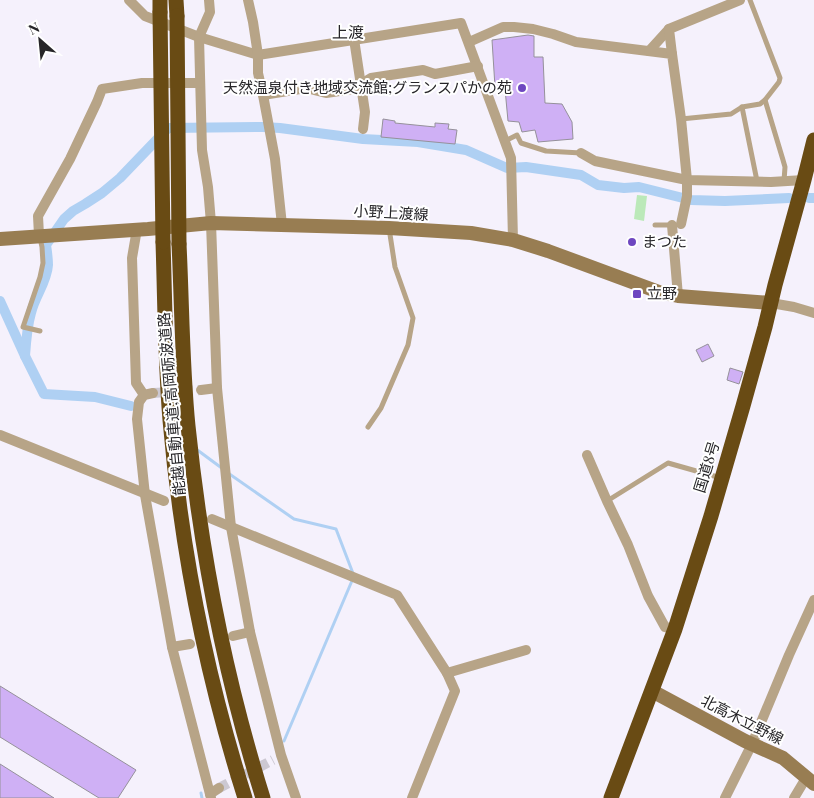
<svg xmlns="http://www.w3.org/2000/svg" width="814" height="798" viewBox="0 0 814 798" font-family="'Playfair Display','Noto Sans JP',serif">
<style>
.green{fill:#bbe9b9}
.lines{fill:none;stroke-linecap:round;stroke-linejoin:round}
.stream{stroke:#afd0f3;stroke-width:3}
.canal{stroke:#afd0f3;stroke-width:10}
.building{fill:#cfb0f5;stroke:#95919a}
.street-tunnel{stroke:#ccc8d2;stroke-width:10;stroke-dasharray:10 5;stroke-linecap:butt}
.lane{stroke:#b7a487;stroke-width:5}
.street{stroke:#b7a487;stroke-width:10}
.secondary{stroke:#987d52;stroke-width:14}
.highway{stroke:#694b14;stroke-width:15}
.highway-bridge{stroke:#694b14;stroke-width:15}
.poi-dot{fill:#6e47c0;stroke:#fff;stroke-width:2}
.labels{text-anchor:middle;stroke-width:4;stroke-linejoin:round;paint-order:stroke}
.poi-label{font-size:15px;fill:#262528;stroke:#fff;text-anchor:start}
.street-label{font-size:15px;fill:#262528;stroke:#fff}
.neighbourhood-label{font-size:16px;fill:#262528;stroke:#fff}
</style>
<rect width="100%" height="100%" fill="#f5f1fc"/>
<path class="green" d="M637 195 647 196 644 221 634 219Z"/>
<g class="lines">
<g class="stream">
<path d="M196 449 223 469"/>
<path d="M228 473 294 519 336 529 354 576 284 741"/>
<path d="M201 793 202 798"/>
</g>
<g class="canal">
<path d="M809 198H814"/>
<path d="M0 301 25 356 44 394 95 397 131 406"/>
<path d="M25 356C26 341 27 327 31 313 35 296 47 282 48 265 48 258 47 252 46 245L64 219 73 211 85 204 102 193 120 178 168 128 263 127 280 128 363 139 418 142 466 150 507 168 526 167 581 175 598 185 624 188 639 187 691 200 725 201 789 198"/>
</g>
</g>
<g class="building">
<path d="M528 35 534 36V57H543L545 103 562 104 572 122 573 139 538 142 535 130 522 132 519 122 508 121 505 89 495 87 492 40Z"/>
<path d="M383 119 395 121V123L435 127V123L449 124 448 129 457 130 455 144 381 137Z"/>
<path d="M708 344 714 356 702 362 696 350Z"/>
<path d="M730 368 743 372 739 384 727 380Z"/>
<path d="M0 686 136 770 118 798H99L0 737Z"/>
<path d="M0 764 54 798H0Z"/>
</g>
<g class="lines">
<g class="street-tunnel">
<path d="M153 393 201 390"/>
<path d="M219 788 273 760"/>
</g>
<g class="lane">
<path d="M750 0 780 78 779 82 765 100 783 160 785 167 784 181"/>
<path d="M742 107 757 181"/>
<path d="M681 119 731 114 742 107 760 104 765 100"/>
<path d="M505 141 517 135 521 143 546 151 581 153"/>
<path d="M655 225H672"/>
<path d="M40 331 23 327 40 277 43 263 42 247 40 238"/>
<path d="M368 427 381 408 408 345 413 318 395 267 389 228"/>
<path d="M607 501 668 463 721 478"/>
</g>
<g class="street">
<path d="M129 0 145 16 199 37 258 55 461 23 511 158 513 240"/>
<path d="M209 0 210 12 199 37 202 150 208 187 211 223 217 388 231 527 250 632 281 755 296 798"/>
<path d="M248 0 253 22 258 55V73L263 95 275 159 282 225"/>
<path d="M354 39 365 112 363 129"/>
<path d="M469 42 503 27H514L533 29 553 34 576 42 672 54 681 119 687 180V196L681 224"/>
<path d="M649 51 669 29"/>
<path d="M672 54 669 29 740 0"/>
<path d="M263 95 306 88 326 93 353 89 371 78 423 70 435 74 478 66"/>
<path d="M581 153 595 161 687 180 771 182 804 180"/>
<path d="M672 225 678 296"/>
<path d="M137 229 132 258 136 383 144 395"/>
<path d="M39 235 38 216 70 159 97 102 102 89 142 83H200"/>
<path d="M771 303 794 307 814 313"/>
<path d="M201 390 217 388"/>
<path d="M153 393 144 395 139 402 137 419 145 495 172 647 211 798"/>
<path d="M0 435 164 501"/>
<path d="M587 455 607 501 628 545 648 596 665 627 675 629"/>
<path d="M212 519 397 595 447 673 455 691 412 798"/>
<path d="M233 636 250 632"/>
<path d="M172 647 190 644"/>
<path d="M447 673 526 650"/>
<path d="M210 794 219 788"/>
<path d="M725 798 752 744 789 655 814 600"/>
<path d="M794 798 806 778"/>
</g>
<g class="secondary">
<path d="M0 239 148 229 211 223 389 228 471 233 513 240 548 251 659 292 678 296 771 303"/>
<path d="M652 691 745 741 783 758 814 784"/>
</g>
<g class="highway">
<path d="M160 0V12"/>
<path d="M176 0 177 16"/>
<path d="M163 242C165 302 165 361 170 420 181 548 206 675 245 798"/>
<path d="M179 244C182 305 182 366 188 426 201 553 225 677 263 798"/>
<path d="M611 798 675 629 711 516 743 406 765 327 775 285 804 180 814 140"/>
</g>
<g class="highway-bridge">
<path d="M160 12 163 242"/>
<path d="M177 16 179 244"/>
</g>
</g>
<g class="poi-dot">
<circle cx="522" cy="88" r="5"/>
<circle cx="632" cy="242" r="5"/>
<rect x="632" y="289" width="10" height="10" rx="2.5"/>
</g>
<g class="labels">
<g class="poi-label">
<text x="512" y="93" text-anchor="end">天然温泉付き地域交流館;グランスパかの苑</text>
<text x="642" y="247">まつた</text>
<text x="647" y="299">立野</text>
</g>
<g class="street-label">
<text transform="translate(391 213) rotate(3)" y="5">小野上渡線</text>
<text transform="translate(172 404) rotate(-95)" y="5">能越自動車道;高岡砺波道路</text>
<text transform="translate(707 467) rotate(-73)" y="5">国道8号</text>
<text transform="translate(742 720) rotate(27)" y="5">北高木立野線</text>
</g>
<g class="neighbourhood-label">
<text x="348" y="38">上渡</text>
</g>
</g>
<g transform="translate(40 40) rotate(333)" stroke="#ffffff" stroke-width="4" paint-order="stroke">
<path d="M0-4L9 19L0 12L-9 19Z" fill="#262528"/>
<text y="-8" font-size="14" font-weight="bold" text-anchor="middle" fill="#262528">N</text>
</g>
</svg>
